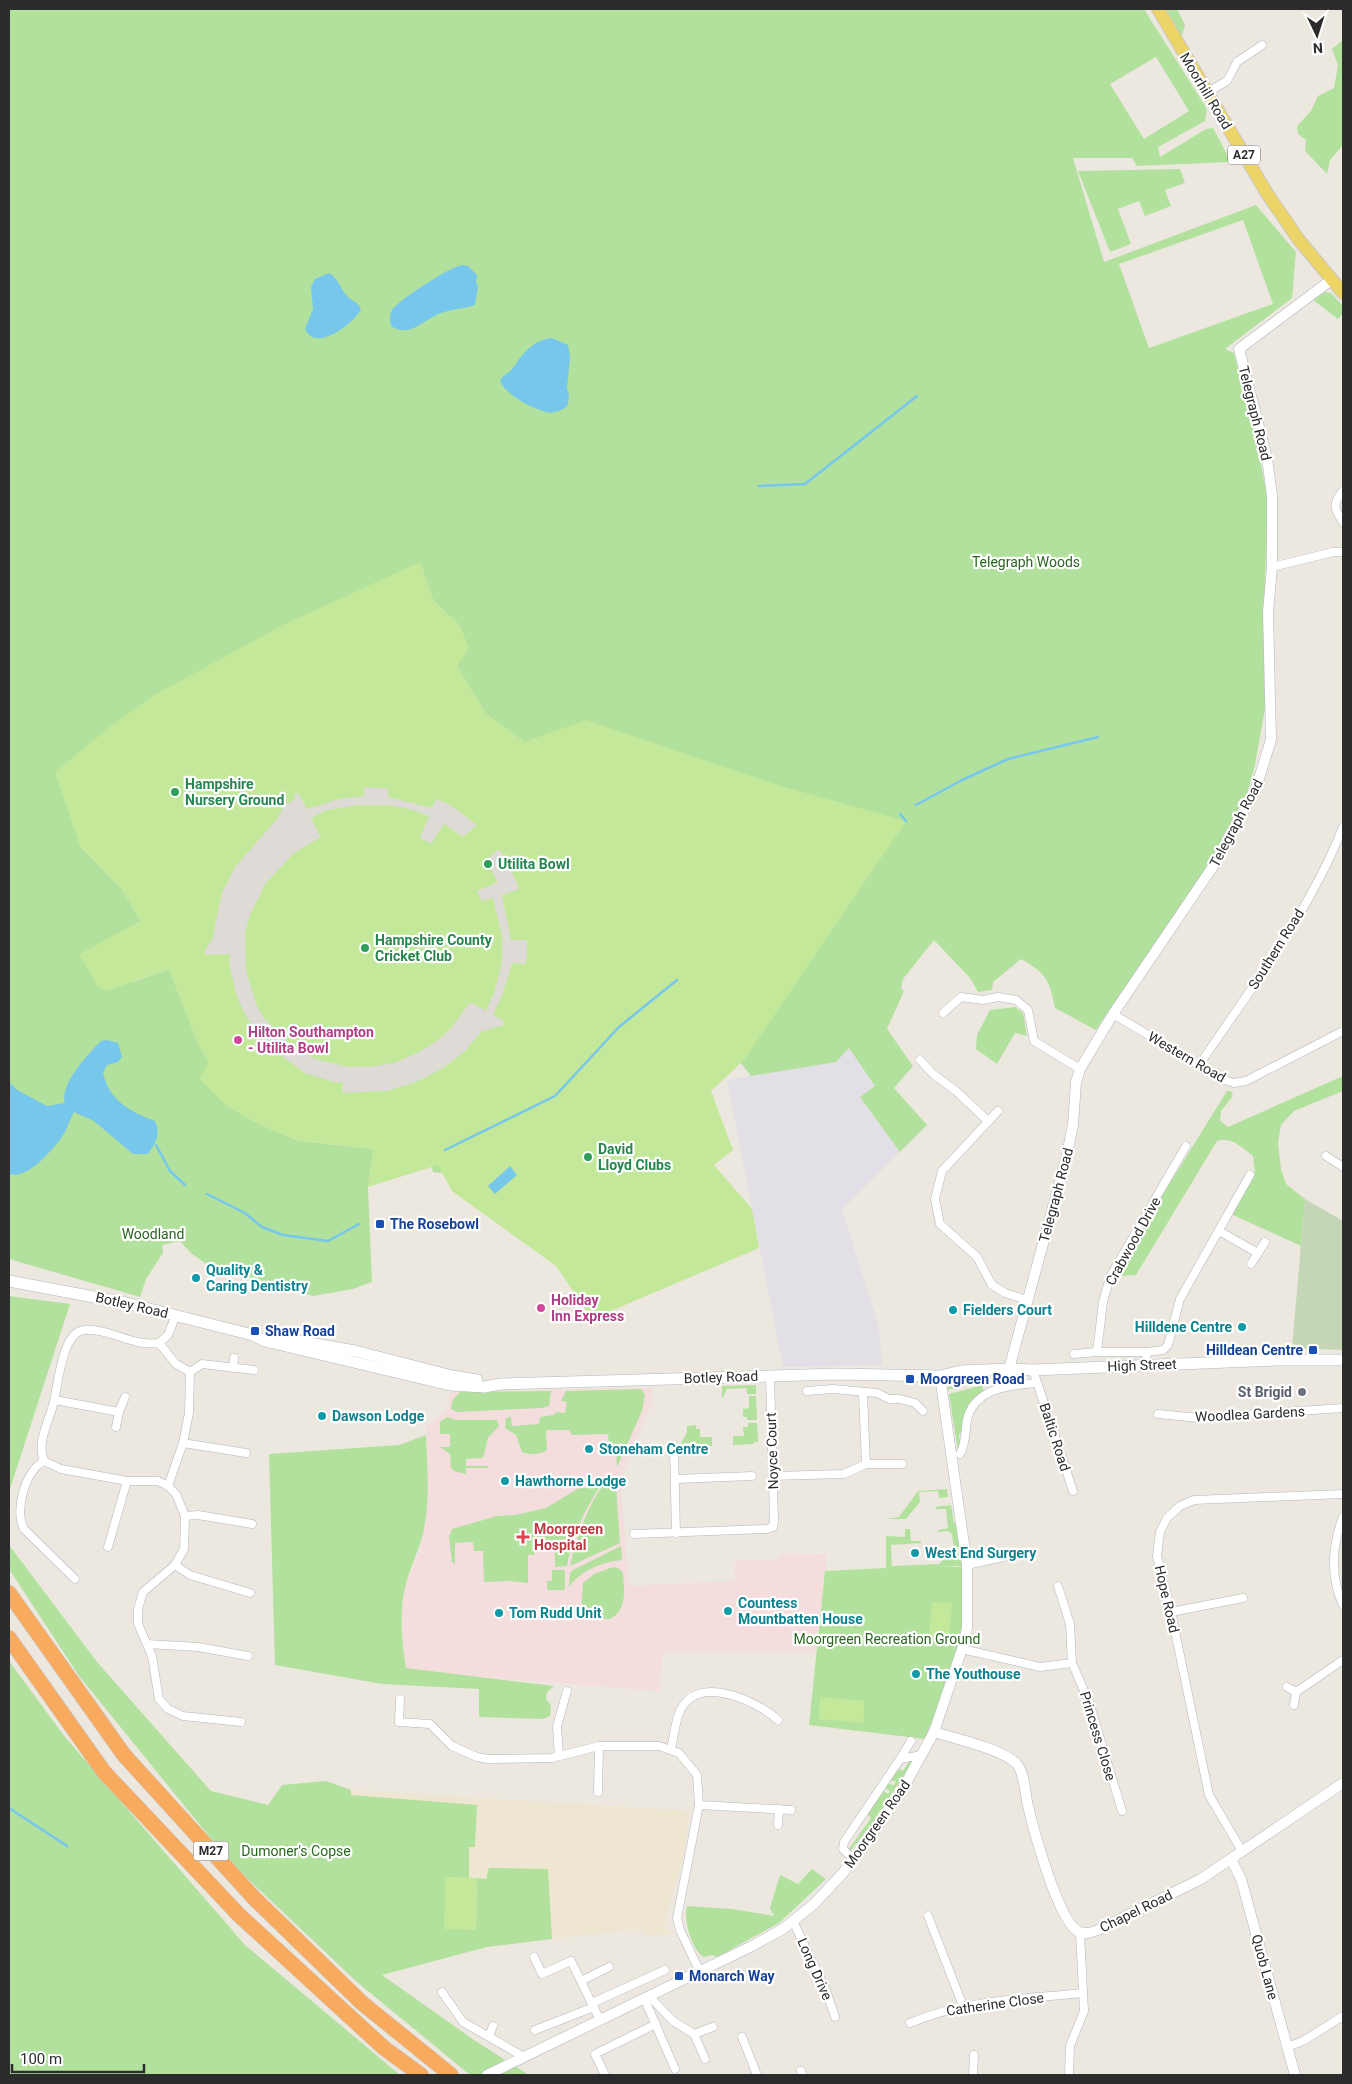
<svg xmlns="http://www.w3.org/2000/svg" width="1352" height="2084" viewBox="0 0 1352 2084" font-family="Roboto,sans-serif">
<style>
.industrial{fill:#e2dfe6}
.education{fill:#eee6d0}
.medical{fill:#f3dddd}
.green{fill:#b2e19e;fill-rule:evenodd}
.cemetery{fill:#c5d6b7}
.pitch{fill:#c3e89a}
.plaza{fill:#dedbd6}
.water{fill:#77c6eb}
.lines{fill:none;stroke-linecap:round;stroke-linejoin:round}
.stream{stroke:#77c6eb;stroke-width:2.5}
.minor-casing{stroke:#b3b5bf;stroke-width:9}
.tertiary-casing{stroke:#b3b5bf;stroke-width:11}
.secondary-casing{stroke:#b3b5bf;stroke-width:12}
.primary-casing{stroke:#c8c8c8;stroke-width:14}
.motorway-casing{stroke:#c8c8c8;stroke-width:16}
.minor{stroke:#fff;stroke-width:8}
.tertiary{stroke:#fff;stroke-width:10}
.secondary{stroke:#fff;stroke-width:11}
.primary{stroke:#ecd466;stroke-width:12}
.motorway{stroke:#f8aa5f;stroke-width:15}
.leisure-dot{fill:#2e9e5b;stroke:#fff;stroke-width:2}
.hotel-dot{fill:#d1479c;stroke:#fff;stroke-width:2}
.transit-dot{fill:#1a4fb4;stroke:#fff;stroke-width:2}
.culture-dot{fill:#0f9aa8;stroke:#fff;stroke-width:2}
.worship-dot{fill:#6b7280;stroke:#fff;stroke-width:2}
.health-dot{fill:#e0444e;stroke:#fff;stroke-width:2}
.labels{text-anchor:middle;stroke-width:4.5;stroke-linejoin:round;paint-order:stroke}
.shield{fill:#fff;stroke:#6b6b6b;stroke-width:1}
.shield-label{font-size:12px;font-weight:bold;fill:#2c2c2c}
.street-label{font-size:14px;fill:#2c2c2c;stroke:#fff}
.park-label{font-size:14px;fill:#29681e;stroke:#fff}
.leisure-label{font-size:14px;font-weight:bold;fill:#27864d;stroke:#fff;text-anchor:start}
.hotel-label{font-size:14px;font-weight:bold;fill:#b23c85;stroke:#fff;text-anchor:start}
.transit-label{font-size:14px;font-weight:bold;fill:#164399;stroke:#fff;text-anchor:start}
.culture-label{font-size:14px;font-weight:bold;fill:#0d838f;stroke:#fff;text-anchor:start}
.worship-label{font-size:14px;font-weight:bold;fill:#5b616d;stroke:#fff;text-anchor:end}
.health-label{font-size:14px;font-weight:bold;fill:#be3a42;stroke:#fff;text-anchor:start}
</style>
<rect width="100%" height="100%" fill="#ede8df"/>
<path class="industrial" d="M849 1048 875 1086 860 1097 900 1152 842 1210 879 1327 882 1365 783 1367 727 1080 835 1062Z"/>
<path class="education" d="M351 1790 690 1811 684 1856 667 1912 665 1927 671 1933 649 1936 639 1929 552 1939 484 1936 349 1892Z"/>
<path class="medical" d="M652 1388V1402L623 1473 621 1492 629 1586 735 1581V1561L779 1560V1555L826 1554V1571L815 1651H663L659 1691 404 1671 402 1612 405 1588 419 1551 425 1523 427 1498 426 1426 446 1412 450 1392Z"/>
<g class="green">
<path d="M9 9H1144L1207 109 1205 121 1158 147 1160 157 1206 129 1213 128 1231 162 1137 166 1132 158H1073L1104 262 1256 205 1296 252 1292 298 1225 349 1234 353 1258 448 1268 502 1264 607 1266 703 1255 765 1246 798 1199 879 1096 1030 1055 1008C1050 981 1046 973 1021 959L993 982 992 990 978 992 970 978 934 940 903 979 901 989 904 991 887 1029 913 1066 894 1088 927 1125 900 1152 860 1097 875 1086 849 1048 836 1062 751 1076 740 1062 442 1173 433 1172 428 1153 524 742 486 714 457 666 460 626 433 600 420 562 80 846 122 889 141 921 79 955 133 982 169 969 200 1048 209 1062 227 1106 261 1125 299 1141 374 1149 368 1187 372 1282 353 1289 313 1296 208 1265 192 1254 180 1241 162 1245 163 1253 146 1279 140 1297 9 1259ZM1156 57 1189 111 1144 139 1110 84ZM1243 220 1273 304 1149 348 1119 264Z"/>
<path d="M1165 9H1177L1185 25 1181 38Z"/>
<path d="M1343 40V145L1330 160 1327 174 1305 151 1306 140 1298 134 1297 126 1311 111 1318 96 1334 88 1338 65 1332 49Z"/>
<path d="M1180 169 1185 183 1165 190 1171 206 1145 216 1139 201 1118 209 1131 244 1110 252 1078 171Z"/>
<path d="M1325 292 1331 293 1343 306V313L1338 319 1313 300Z"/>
<path d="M1015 1007 1023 1013 1027 1036 1015 1033 997 1064 976 1049 977 1035 990 1010Z"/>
<path d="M1343 1076V1091L1294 1111 1281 1125 1278 1143 1281 1169 1286 1184 1305 1199 1301 1246 1229 1213 1250 1175 1255 1173 1253 1156C1242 1148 1231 1136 1217 1141L1136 1275 1123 1276 1116 1270 1227 1091H1231L1233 1096 1221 1111 1220 1121 1228 1127Z"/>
<path d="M9 1296 70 1304 9 1492Z"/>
<path d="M977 1376V1382L947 1390C951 1375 964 1376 977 1376Z"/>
<path d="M756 1385V1394H747L746 1388 727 1389 722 1399V1386Z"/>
<path d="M983 1385V1393L975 1400 963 1433 959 1434 960 1442H962L958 1451 949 1394Z"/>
<path d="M641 1389 645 1395 642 1411 617 1467 616 1447H609L608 1434 572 1435 569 1430H546L547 1450C541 1455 529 1455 522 1452L516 1435 505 1428 506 1418 511 1417 512 1426 539 1424 540 1417 553 1415 557 1412 565 1413 567 1402 561 1401 566 1391Z"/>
<path d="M551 1391 549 1406 542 1408 457 1412 451 1409 452 1401 460 1392Z"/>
<path d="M749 1396H756L757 1420H747V1417H743V1409L749 1408Z"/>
<path d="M447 1417 456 1420H497L499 1426 488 1438 483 1458 466 1459V1466H488V1468H466V1474L454 1471 451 1468 450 1454 440 1447H450V1434H440V1422Z"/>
<path d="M748 1423H757L758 1442H754V1444L733 1445V1436H744L743 1427H748Z"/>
<path d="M696 1425V1429H700V1437H712V1446H692V1443H684V1450L679 1447 687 1432V1426Z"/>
<path d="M426 1435C427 1464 430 1494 425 1523 422 1546 410 1566 405 1588 399 1614 402 1643 406 1668L554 1686 547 1692 546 1699 551 1705 550 1716 543 1719 479 1717V1689L382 1684 275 1665 269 1454 399 1445Z"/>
<path d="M610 1480 616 1487 620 1543 570 1566C574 1545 591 1492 610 1480Z"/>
<path d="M579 1488H599C583 1513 572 1537 567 1566L555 1567V1548H548V1542H534V1555H528V1583L510 1581 484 1582 483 1551H474L473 1542 455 1543V1564L452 1562 449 1537 452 1529 497 1516 515 1515 546 1508Z"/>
<path d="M947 1489 948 1497 939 1498 938 1491 919 1492 920 1502 906 1519H886L899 1517 918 1491Z"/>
<path d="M951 1505 954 1523H957L962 1566 940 1567H962L964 1628 945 1687 925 1739 809 1725 825 1571 886 1568V1536L905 1537V1529H910L911 1541H921V1543L891 1545 892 1566 939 1564 944 1559V1555H955L952 1534 948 1531 938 1532V1530L948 1528 946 1509H936L935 1507Z"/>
<path d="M9 1545 97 1662 211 1791 268 1805 282 1785 326 1781 351 1790V1795L477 1805 475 1847H469V1878L445 1877 476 1930 477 1878 486 1879 489 1868 548 1869 552 1939 487 1947 382 1975 477 2042 529 2075H470L357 1982 230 1862 79 1676 9 1569Z"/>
<path d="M621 1546 622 1560C602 1562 581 1570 569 1587L570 1573 573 1570Z"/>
<path d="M613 1567 618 1568 623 1573C624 1589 628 1610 610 1619L586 1618 581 1610 583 1583 594 1574Z"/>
<path d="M552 1570H565V1590H547V1581H552Z"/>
<path d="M9 1661 65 1737 245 1945 400 2075H9Z"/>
<path d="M910 1760 913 1761 872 1824 850 1851 848 1850 871 1818 867 1814 884 1791 888 1794 890 1791 885 1788 888 1784 894 1785 896 1781H891L897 1768 903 1771Z"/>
<path d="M812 1869 826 1879 779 1923 717 1957 713 1955 704 1957C692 1951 683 1919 687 1906L732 1909 774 1916 770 1908 780 1875 798 1884Z"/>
</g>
<path class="cemetery" d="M1305 1199 1343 1221V1350L1292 1348Z"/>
<g class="pitch">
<path d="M420 562 433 600 460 626 469 648 457 666 486 714 524 742 586 720 784 787 906 821 744 1060 711 1091 733 1150 714 1165 752 1209 759 1248 592 1319 556 1266 452 1191 438 1165 368 1187 374 1149 299 1141 261 1125 227 1106 199 1078 209 1062 200 1048 169 969 106 991 99 988 79 954 141 921 122 889 80 846 55 772 111 726 156 694 283 625Z"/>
<path d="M932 1602 952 1603 949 1637 929 1636Z"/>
<path d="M820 1697 865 1701 863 1723 819 1719Z"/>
<path d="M445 1877 477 1878 476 1930 444 1929Z"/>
</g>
<path class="plaza" d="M364 787 389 789 388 797 432 808 436 799 449 804 477 825 463 837 444 824 431 844 420 838 429 816 409 809 388 805H359L327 810 311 818 321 837 293 854 265 884 250 915 245 933 246 971 257 1006 264 1018 293 1047 315 1059 349 1067H368L394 1063 417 1053 437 1041 452 1027 470 1002 486 1011 495 990 502 962V936L493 898 482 901 477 891 498 882 486 860 499 849 509 864 519 889 502 895 511 940H527V953L526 964 512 963 503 993 493 1015 504 1021V1025L481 1032 464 1052 443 1068 416 1082 387 1091 342 1093 343 1082 337 1083 305 1073 274 1051 275 1049 257 1029 255 1031 244 1012 236 994 229 962 230 954 205 955V950L212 940 222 893 235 867 277 819 284 805 296 799 294 795 298 793 307 809 339 799 364 796Z"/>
<g class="water">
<path d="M462 265 468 266 477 275 476 283 478 286 475 305C464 309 452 309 441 313 424 319 410 339 391 326 390 320 389 315 392 310 400 299 450 267 462 265Z"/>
<path d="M329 273C338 278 340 288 347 296 353 302 358 301 361 310 352 324 316 353 305 329L313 309 311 287 315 279Z"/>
<path d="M552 338 568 345 570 357 567 388 569 395 568 405 565 408C559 411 552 414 546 412 531 408 506 395 500 381 503 374 510 373 513 368 523 353 533 340 552 338Z"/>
<path d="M107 1040 118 1043 122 1057 118 1062 107 1065 103 1072C108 1100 131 1112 155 1121 161 1135 156 1142 148 1154H133L94 1121 74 1112C69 1121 66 1133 59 1141 48 1154 28 1179 9 1174V1082L17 1090 47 1106 65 1103C59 1085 88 1054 101 1041Z"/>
<path d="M510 1166 517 1175 495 1194 488 1186Z"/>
</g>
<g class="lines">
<g class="stream">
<path d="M759 486 805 484 917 396"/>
<path d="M916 805 962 780 1008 759 1098 737"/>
<path d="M900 814 906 821"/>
<path d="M156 1145 170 1171 185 1185"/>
<path d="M445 1150 555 1096 619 1027 677 980"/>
<path d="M207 1194 245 1213 262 1227 283 1235 328 1241 359 1224"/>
<path d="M9 1808 67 1846"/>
</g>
<g class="minor-casing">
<g id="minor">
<path d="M1206 93 1227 81 1237 62 1262 45"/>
<path d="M1343 491C1332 503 1334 509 1343 522"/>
<path d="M1272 567 1333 552H1343"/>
<path d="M943 1013 961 997 983 1000 998 997 1016 1000 1028 1010 1034 1041 1080 1069"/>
<path d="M1113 1014 1224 1080 1234 1083 1246 1081 1343 1031"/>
<path d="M920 1060 933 1074 956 1091 988 1121"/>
<path d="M1199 1065C1249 992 1311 909 1343 827"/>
<path d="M998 1111 942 1171 935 1199 940 1224 977 1257 992 1285 1005 1293 1027 1300"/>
<path d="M1326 1156 1343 1167"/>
<path d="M1219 1231 1258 1253"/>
<path d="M1251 1264 1265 1242"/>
<path d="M159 1343 176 1364 190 1372"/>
<path d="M1147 1352H1097L1103 1302 1110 1277 1186 1146"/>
<path d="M1074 1354 1097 1352"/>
<path d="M1145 1365 1147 1352 1163 1350 1168 1345 1180 1299 1250 1175"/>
<path d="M233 1368 234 1358"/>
<path d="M1033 1370 1073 1491"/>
<path d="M190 1372 202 1364 254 1370"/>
<path d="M807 1391 833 1389 877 1393 889 1399H900L915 1403 923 1411"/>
<path d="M863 1393 866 1464"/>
<path d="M55 1400 119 1412 116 1427"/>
<path d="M119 1412 125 1397"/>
<path d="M1158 1414 1199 1418 1343 1408"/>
<path d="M183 1443 246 1453"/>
<path d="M674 1447 676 1533"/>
<path d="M960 1454C966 1444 965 1432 967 1420 974 1388 1010 1385 1037 1383"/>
<path d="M44 1461 61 1469 127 1481H158L168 1486 176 1494 185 1516 184 1549 175 1565 143 1592 138 1609V1624L152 1656 159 1699 168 1709 183 1716 241 1722"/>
<path d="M44 1461C36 1440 50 1421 54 1401 58 1385 62 1332 84 1330 110 1328 133 1347 159 1343L168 1335 176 1315"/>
<path d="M44 1461C25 1471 14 1511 24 1529L75 1579"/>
<path d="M773 1476 844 1474 866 1464H902"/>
<path d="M676 1479 752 1476"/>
<path d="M168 1486 183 1443 189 1413 190 1372"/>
<path d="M185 1516 198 1515 252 1524"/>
<path d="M1343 1517C1332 1545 1330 1577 1343 1605"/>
<path d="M634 1534 767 1529 773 1527 774 1521 770 1376"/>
<path d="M108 1547 127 1481"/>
<path d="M175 1565 190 1575 250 1593"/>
<path d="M967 1565 1016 1554"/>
<path d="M1058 1586 1070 1624 1072 1663 1089 1702 1122 1811"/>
<path d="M1171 1612 1243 1598"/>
<path d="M147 1644 198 1647 248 1656"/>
<path d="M962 1649 1040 1667 1072 1663"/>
<path d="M1287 1687 1296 1692"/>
<path d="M400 1699 399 1722 430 1724 452 1746 477 1757 488 1759 552 1758 599 1746H659L679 1753 697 1775 699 1805 677 1918 680 1930 700 1972"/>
<path d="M1294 1705 1296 1692 1343 1660"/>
<path d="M671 1748C674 1737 675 1722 680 1711 697 1673 757 1701 778 1720"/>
<path d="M559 1756 557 1726 567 1691"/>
<path d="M900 1759 911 1741"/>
<path d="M598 1792 599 1746"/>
<path d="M699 1805 791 1810"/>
<path d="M778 1825 779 1809"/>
<path d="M1242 1851 1209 1795 1171 1612 1157 1556 1160 1532 1167 1518 1180 1506 1194 1500 1343 1494"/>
<path d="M853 1859 843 1849 844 1842 900 1759 922 1755"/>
<path d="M928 1916 963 2006"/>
<path d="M793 1921 827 1993 835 2017"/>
<path d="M534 1957 542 1974 571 1961 600 2020"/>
<path d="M581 1981 609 1967"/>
<path d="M442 1992 463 2022 524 2057"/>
<path d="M649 1996 673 2021 694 2034 705 2059"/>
<path d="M644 1998 675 2069"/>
<path d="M592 2003 665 1970"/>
<path d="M910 2023C964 2000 1025 1999 1083 1993"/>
<path d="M535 2030 594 2007"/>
<path d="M694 2034 713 2027"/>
<path d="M489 2036 493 2026"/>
<path d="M742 2037 757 2075"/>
<path d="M1287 2047 1303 2041 1343 2016"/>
<path d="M801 2071 802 2075"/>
<path d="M605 2075 595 2054 656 2024"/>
<path d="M973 2075 974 2055"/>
<path d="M1069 2075 1070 2046 1084 2011 1080 1933"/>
</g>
</g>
<g class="tertiary-casing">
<g id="tertiary">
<path d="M1009 1369 1066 1159 1073 1125 1076 1082 1080 1069 1113 1014 1214 865 1256 788 1271 740 1268 612 1272 567V496L1267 458 1239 349 1331 280"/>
<path d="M934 1732C954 1738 1001 1749 1016 1763 1025 1772 1025 1794 1028 1806 1034 1831 1058 1921 1079 1932 1085 1935 1092 1932 1098 1930L1201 1879 1343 1783"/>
<path d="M1231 1859 1241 1879 1295 2075"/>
<path d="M487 2075 752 1946 783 1929 814 1904 843 1873 878 1825 901 1792 934 1732 962 1649 967 1628V1565L940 1376"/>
</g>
</g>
<g class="secondary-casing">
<g id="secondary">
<path d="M9 1281 126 1303 253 1335 265 1341 450 1385 484 1387 501 1384 837 1374 940 1376 961 1371 1009 1369 1033 1370 1278 1360H1343"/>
<path d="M275 1337 355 1351 452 1376 477 1380"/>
</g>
</g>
<g class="primary-casing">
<path id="primary" d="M1158 9 1268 195 1299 240 1343 293"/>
</g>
<g class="motorway-casing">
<g id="motorway">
<path d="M9 1593 124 1755 254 1898 362 2003 451 2075"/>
<path d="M9 1638 104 1772 239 1915 384 2048 421 2075"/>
</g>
</g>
<use href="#minor" class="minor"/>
<use href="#tertiary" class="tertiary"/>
<use href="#secondary" class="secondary"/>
<use href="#primary" class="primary"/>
<use href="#motorway" class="motorway"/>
</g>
<g class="leisure-dot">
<circle cx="175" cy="792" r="5"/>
<circle cx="488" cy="864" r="5"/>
<circle cx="365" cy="948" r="5"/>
<circle cx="588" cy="1157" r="5"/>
</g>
<g class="hotel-dot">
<circle cx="238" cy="1040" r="5"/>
<circle cx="541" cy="1308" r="5"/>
</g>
<g class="transit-dot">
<rect x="375" y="1219" width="10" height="10" rx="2.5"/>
<rect x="250" y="1326" width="10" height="10" rx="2.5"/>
<rect x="1308" y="1345" width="10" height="10" rx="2.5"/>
<rect x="905" y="1374" width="10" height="10" rx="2.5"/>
<rect x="674" y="1971" width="10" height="10" rx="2.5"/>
</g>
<g class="culture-dot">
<circle cx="196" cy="1278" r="5"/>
<circle cx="953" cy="1310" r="5"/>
<circle cx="1242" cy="1327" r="5"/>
<circle cx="322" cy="1416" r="5"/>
<circle cx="589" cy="1449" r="5"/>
<circle cx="505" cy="1481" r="5"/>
<circle cx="915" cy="1553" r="5"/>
<circle cx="728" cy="1611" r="5"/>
<circle cx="499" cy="1613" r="5"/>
<circle cx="916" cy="1674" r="5"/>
</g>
<circle class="worship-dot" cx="1302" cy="1392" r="5"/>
<path class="health-dot" d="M520.5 1529.5h5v5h5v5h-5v5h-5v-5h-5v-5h5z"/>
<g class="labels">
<g class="shield">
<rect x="1228" y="145.5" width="32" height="19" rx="4"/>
<rect x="193.5" y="1841.5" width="35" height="19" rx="4"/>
</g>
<g class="shield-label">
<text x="1244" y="159">A27</text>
<text x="211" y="1855">M27</text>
</g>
<g class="street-label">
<text transform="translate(1206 91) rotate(59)" y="5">Moorhill Road</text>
<text transform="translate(1255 413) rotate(76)" y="5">Telegraph Road</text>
<text transform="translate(1236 823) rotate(-62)" y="5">Telegraph Road</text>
<text transform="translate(1276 949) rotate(-58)" y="5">Southern Road</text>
<text transform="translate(1187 1057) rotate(30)" y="5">Western Road</text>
<text transform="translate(1056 1195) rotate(-75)" y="5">Telegraph Road</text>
<text transform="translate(1133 1241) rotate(-61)" y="5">Crabwood Drive</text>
<text transform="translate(132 1305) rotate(13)" y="5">Botley Road</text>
<text transform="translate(1142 1365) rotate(-2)" y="5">High Street</text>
<text transform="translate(721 1377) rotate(-2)" y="5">Botley Road</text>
<text transform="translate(1250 1414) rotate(-3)" y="5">Woodlea Gardens</text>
<text transform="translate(1055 1437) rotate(72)" y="5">Baltic Road</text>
<text transform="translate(772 1451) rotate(-92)" y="5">Noyce Court</text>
<text transform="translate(1167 1599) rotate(77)" y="5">Hope Road</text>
<text transform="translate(1098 1736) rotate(73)" y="5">Princess Close</text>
<text transform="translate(877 1824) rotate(-55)" y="5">Moorgreen Road</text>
<text transform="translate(1136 1911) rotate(-26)" y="5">Chapel Road</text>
<text transform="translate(1265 1967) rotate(75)" y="5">Quob Lane</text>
<text transform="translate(815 1969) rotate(66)" y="5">Long Drive</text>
<text transform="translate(995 2004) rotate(-8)" y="5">Catherine Close</text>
</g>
<g class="park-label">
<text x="1026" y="567">Telegraph Woods</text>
<text x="153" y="1239">Woodland</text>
<text x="887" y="1644">Moorgreen Recreation Ground</text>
<text x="296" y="1856">Dumoner's Copse</text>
</g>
<g class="leisure-label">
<text x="185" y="789">Hampshire<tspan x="185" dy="16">Nursery Ground</tspan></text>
<text x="498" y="869">Utilita Bowl</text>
<text x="375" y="945">Hampshire County<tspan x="375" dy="16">Cricket Club</tspan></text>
<text x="598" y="1154">David<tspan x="598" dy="16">Lloyd Clubs</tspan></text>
</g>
<g class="hotel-label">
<text x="248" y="1037">Hilton Southampton<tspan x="248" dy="16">- Utilita Bowl</tspan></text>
<text x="551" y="1305">Holiday<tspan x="551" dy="16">Inn Express</tspan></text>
</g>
<g class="transit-label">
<text x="390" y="1229">The Rosebowl</text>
<text x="265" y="1336">Shaw Road</text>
<text x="1303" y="1355" text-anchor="end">Hilldean Centre</text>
<text x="920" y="1384">Moorgreen Road</text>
<text x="689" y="1981">Monarch Way</text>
</g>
<g class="culture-label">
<text x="206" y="1275">Quality &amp;<tspan x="206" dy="16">Caring Dentistry</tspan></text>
<text x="963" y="1315">Fielders Court</text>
<text x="1232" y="1332" text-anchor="end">Hilldene Centre</text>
<text x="332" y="1421">Dawson Lodge</text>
<text x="599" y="1454">Stoneham Centre</text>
<text x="515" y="1486">Hawthorne Lodge</text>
<text x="925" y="1558">West End Surgery</text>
<text x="738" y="1608">Countess<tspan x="738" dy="16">Mountbatten House</tspan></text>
<text x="509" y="1618">Tom Rudd Unit</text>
<text x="926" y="1679">The Youthouse</text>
</g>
<g class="worship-label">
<text x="1292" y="1397">St Brigid</text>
</g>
<g class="health-label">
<text x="534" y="1534">Moorgreen<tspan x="534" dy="16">Hospital</tspan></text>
</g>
</g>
<rect width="1352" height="2084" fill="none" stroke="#2c2c2c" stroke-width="20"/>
<g transform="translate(1317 35) rotate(176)" stroke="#ffffff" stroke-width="4" paint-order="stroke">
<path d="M0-4L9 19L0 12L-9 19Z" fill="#2c2c2c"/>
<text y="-8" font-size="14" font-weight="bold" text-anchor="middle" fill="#2c2c2c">N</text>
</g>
<path d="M12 2064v8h132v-8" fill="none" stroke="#2c2c2c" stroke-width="2.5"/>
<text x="20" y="2064" font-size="15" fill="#2c2c2c" stroke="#ffffff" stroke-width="4" paint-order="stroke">100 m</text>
</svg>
